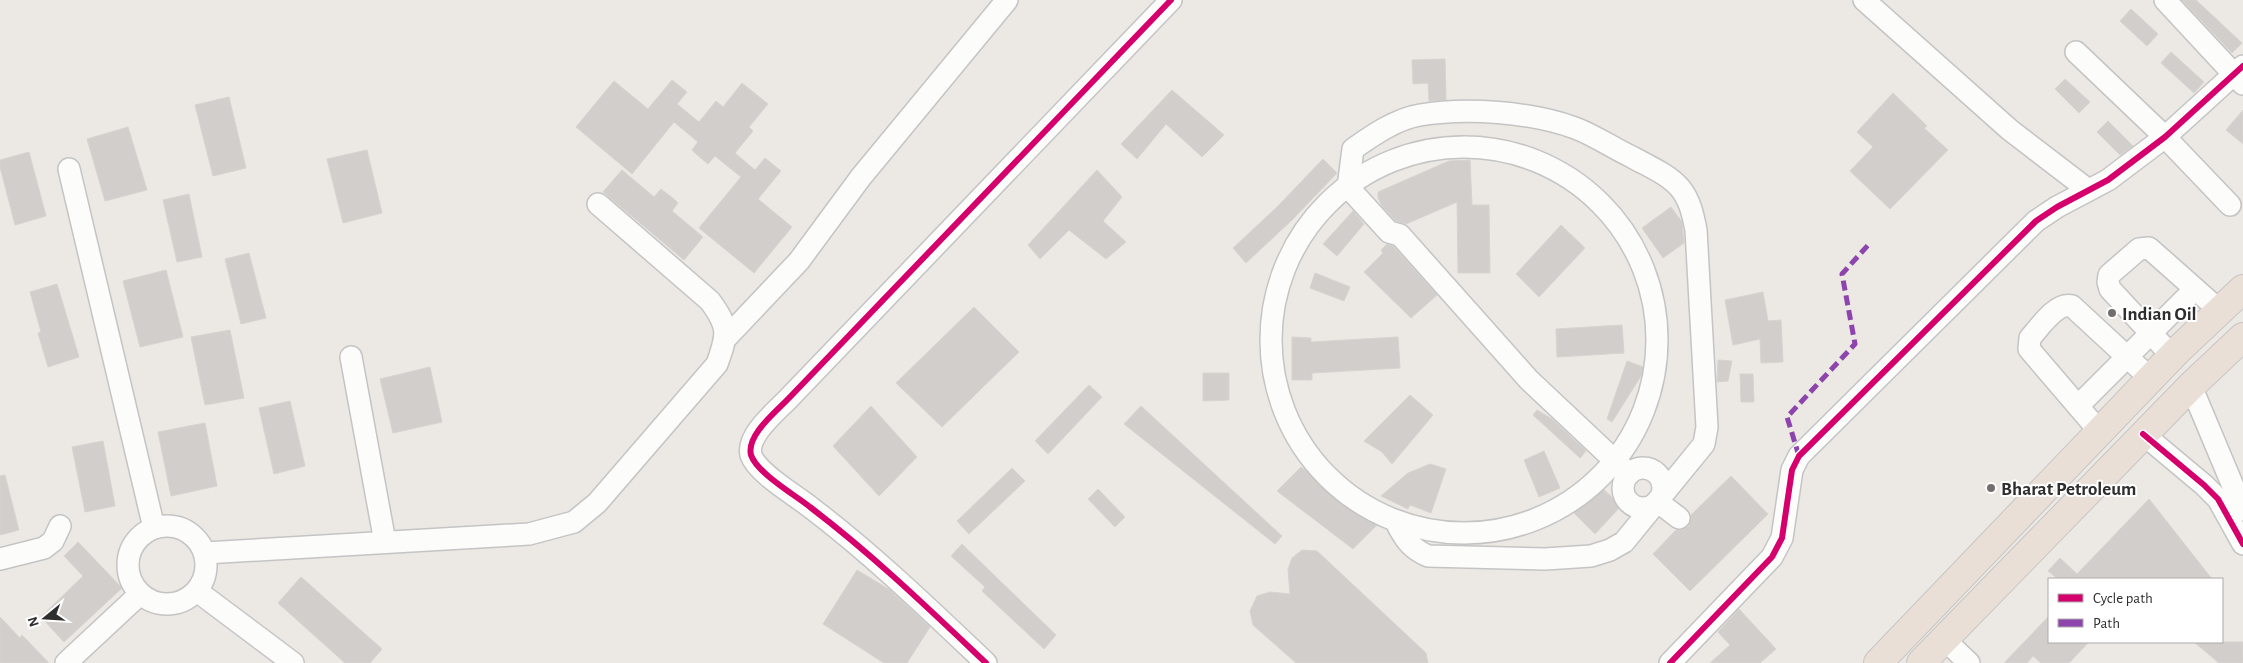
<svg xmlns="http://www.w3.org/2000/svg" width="2243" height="663" viewBox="0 0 2243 663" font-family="'Alegreya Sans',sans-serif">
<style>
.building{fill:#d1cecb;stroke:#d7d4d0}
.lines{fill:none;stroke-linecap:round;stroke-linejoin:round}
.minor-casing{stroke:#c5c4c5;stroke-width:24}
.highway-casing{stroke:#c6c5c4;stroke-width:30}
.minor{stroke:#fcfcfb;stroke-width:21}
.highway{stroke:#eadfd6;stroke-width:28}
.quiet{stroke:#8e44ad;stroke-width:5;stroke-dasharray:10 5;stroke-linecap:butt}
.cycleway-casing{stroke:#fff;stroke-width:9}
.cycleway{stroke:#d6006c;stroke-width:6}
.poi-dot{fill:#706f6e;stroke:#fff;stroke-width:2}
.labels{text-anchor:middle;stroke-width:4;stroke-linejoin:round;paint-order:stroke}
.poi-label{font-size:19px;font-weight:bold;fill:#2e2e2e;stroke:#fff;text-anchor:start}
</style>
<rect width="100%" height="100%" fill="#ece8e4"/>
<g class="building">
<path d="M2182 0H2196L2242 43 2232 53Z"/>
<path d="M2131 9 2158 34 2147 46 2120 21Z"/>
<path d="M2171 52 2204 82 2194 93 2161 63Z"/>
<path d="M1445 59 1446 100 1429 101 1428 83 1413 84 1412 60Z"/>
<path d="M2065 79 2090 102 2079 113 2055 89Z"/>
<path d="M672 80 687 92 677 104 699 122 716 101 723 107 742 83 768 104 749 127 753 131 735 153 755 170 765 158 781 171 758 199 792 227 754 273 699 228 741 177 715 156 708 164 696 154 692 150 698 142 674 122 632 174 576 127 614 81 648 109Z"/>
<path d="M1172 90 1224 135 1202 157 1166 124 1137 159 1121 144Z"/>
<path d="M1893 93 1927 126 1924 128 1948 150 1890 209 1850 171 1873 147 1857 132Z"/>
<path d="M229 97 246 168 213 176 195 105Z"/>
<path d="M2243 110V144L2226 130Z"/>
<path d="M2108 121 2133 146 2120 155 2097 132Z"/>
<path d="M128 127 147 190 105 201 87 139Z"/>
<path d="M367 150 382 213 343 223 327 159Z"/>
<path d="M29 152 46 216 15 225 0 167V160Z"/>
<path d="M1323 159 1337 173 1292 220 1246 263 1233 248 1277 207Z"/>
<path d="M1470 160 1472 205H1489L1490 273H1458L1457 202 1406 224 1396 221 1382 206 1378 198V192L1449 161Z"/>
<path d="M622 170 654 197 661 189 674 199 678 203 672 211 703 237 684 260 603 192Z"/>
<path d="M1097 170 1122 197 1103 221 1126 242 1106 259 1069 230 1040 259 1028 245Z"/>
<path d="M189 194 202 257 177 262 163 200Z"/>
<path d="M1671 207 1682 222 1684 243 1663 258 1642 228Z"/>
<path d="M1353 211 1364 224 1337 256 1323 244Z"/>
<path d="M1561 225 1585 248 1539 297 1516 274Z"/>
<path d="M1387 244 1393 246 1437 295 1411 318 1364 272 1383 253 1381 250Z"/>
<path d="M249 253 266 318 241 324 225 259Z"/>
<path d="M166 270 183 337 140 347 123 281Z"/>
<path d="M1315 273 1350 287 1344 301 1310 288Z"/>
<path d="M57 284 79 357 48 367 38 333 41 332 30 292Z"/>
<path d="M1763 292 1768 321 1781 320 1783 362 1761 363 1760 339 1733 345 1725 300Z"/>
<path d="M974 307 1019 352 942 427 896 383Z"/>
<path d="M1622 325 1624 353 1557 357 1556 329Z"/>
<path d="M230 330 244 398 205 405 191 337Z"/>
<path d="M1292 337 1311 338V342L1398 337 1400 368 1312 373V380H1292Z"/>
<path d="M1718 360 1732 361 1728 381 1717 382Z"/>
<path d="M1627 361 1646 368 1612 422 1607 419Z"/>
<path d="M430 367 442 422 393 433 380 379Z"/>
<path d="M1203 373H1229V400L1203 401Z"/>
<path d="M1740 374H1753L1754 402H1741Z"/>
<path d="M1089 385 1102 397 1048 454 1035 441Z"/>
<path d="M1410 395 1433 415 1392 464 1382 452 1364 441Z"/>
<path d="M290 401 305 466 274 474 259 408Z"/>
<path d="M871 406 917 457 879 496 833 446Z"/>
<path d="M1141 406 1282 536 1275 544 1124 424Z"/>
<path d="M1537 410 1552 419 1586 451 1580 458 1533 415Z"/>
<path d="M205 423 217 486 171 496 158 432Z"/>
<path d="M103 441 115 506 85 512 72 447Z"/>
<path d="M1544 451 1560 488 1539 497 1524 460Z"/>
<path d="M1430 464 1446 469 1431 513 1410 505 1408 509 1381 496 1408 473Z"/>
<path d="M1301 467 1377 525 1353 549 1277 491Z"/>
<path d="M1012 468 1025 481 969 534 957 521Z"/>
<path d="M5 475 19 530 0 535V476Z"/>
<path d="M1731 476 1768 514 1690 591 1653 554 1676 530H1683L1689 526 1691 515Z"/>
<path d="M1598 484 1621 506 1595 534 1572 511Z"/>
<path d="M1098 489 1125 517 1115 527 1088 499Z"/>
<path d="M2149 499 2212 579H2058L2048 571 2060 558 2077 574Z"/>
<path d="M78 542 122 588 64 642 41 617 83 576 64 556Z"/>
<path d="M962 544 1056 635 1044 649 982 591 985 587 951 556Z"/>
<path d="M1302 550 1317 551 1426 653 1428 663H1296L1253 625 1250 611 1257 596 1270 592 1290 594 1288 569 1292 558Z"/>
<path d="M857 570 890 590 930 627 907 663H884L823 624Z"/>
<path d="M301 577 382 649 370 663H345L278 603Z"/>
<path d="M1739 609 1776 649 1760 663H1710L1730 645 1718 632Z"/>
<path d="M2049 616V642H2089L2069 663H2041L2033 656 2027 663H2004Z"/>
<path d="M0 617 20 638 22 635 49 663H0Z"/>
<path d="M2194 642H2243V663H2219Z"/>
</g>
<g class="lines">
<g class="minor-casing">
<g id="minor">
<path d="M1864 0 2010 130 2087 189"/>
<path d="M2165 0 2243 84"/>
<path d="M2076 52 2165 137 2230 205"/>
<circle cx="1464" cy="340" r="193"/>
<path d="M69 169 154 528"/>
<path d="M726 338 799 261 861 177 1007 0"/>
<path d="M2172 356 2110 289 2108 282 2109 275 2139 249 2149 248 2219 310"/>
<path d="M351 357 385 542"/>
<path d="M2191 386 2243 510"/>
<path d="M2078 406 2195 289"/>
<path d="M2100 432 2029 349 2030 338C2040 327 2056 302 2072 306L2151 379"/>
<path d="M2143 434 2204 485 2218 499 2243 544"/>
<circle cx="1643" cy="488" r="20"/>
<path d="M1658 502 1679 518"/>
<path d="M1398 526C1406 541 1412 549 1428 556L1545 559 1591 556 1610 550 1624 542 1704 444 1707 427 1696 230C1693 215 1690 200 1680 188 1668 174 1648 166 1632 157 1613 148 1594 135 1575 128 1531 112 1466 107 1420 115 1396 119 1373 135 1353 149L1348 187 1389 232 1400 235 1529 380 1629 474"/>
<circle cx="167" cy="565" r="39"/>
<path d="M205 553 529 534 574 522 597 503 717 364C728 334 729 327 710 301L598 204"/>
<path d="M0 559 44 548 53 541 60 526"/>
<path d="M197 591 293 663"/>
<path d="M1944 639 1969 663"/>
<path d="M66 663 140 594"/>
<path d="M986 663C929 609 872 554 810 507 795 495 757 473 751 455 746 435 777 411 790 397L1171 0"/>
<path d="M1670 663 1772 557 1782 538 1792 470 1799 456 2036 221 2057 207 2108 180 2165 137 2243 66"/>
</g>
</g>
<g class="highway-casing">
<g id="highway">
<path d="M1878 663 2177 351 2243 289"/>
<path d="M1921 663 2191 386 2243 337"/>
</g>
</g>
<use href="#minor" class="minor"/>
<use href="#highway" class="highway"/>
<path class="quiet" d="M1799 456 1787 417 1855 344 1842 274 1870 243"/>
<g class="cycleway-casing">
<g id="cycleway">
<path d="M2143 434 2204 485 2218 499 2243 544"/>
<path d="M986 663C929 609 872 554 810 507 795 495 757 473 751 455 746 435 777 411 790 397L1171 0"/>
<path d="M1670 663 1772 557 1782 538 1792 470 1799 456 2036 221 2057 207 2108 180 2165 137 2243 66"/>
</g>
</g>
<use href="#cycleway" class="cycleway"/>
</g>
<g class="poi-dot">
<circle cx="2112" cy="313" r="5"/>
<circle cx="1991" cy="488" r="5"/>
</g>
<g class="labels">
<g class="poi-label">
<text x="2122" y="320">Indian Oil</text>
<text x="2001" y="495">Bharat Petroleum</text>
</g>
</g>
<rect x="2048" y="578" width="175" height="65" fill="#ffffff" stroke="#ababab"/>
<rect x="2058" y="594" width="25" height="8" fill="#d6006c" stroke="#ababab"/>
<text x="2093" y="603" font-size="15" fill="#2e2e2e">Cycle path</text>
<rect x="2058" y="619" width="25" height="8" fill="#8e44ad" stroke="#ababab"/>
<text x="2093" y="628" font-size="15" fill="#2e2e2e">Path</text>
<g transform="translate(45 618) rotate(252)" stroke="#ffffff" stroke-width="4" paint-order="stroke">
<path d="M0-4L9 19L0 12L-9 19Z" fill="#2e2e2e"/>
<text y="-8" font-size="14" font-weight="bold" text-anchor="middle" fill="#2e2e2e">N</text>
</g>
</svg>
